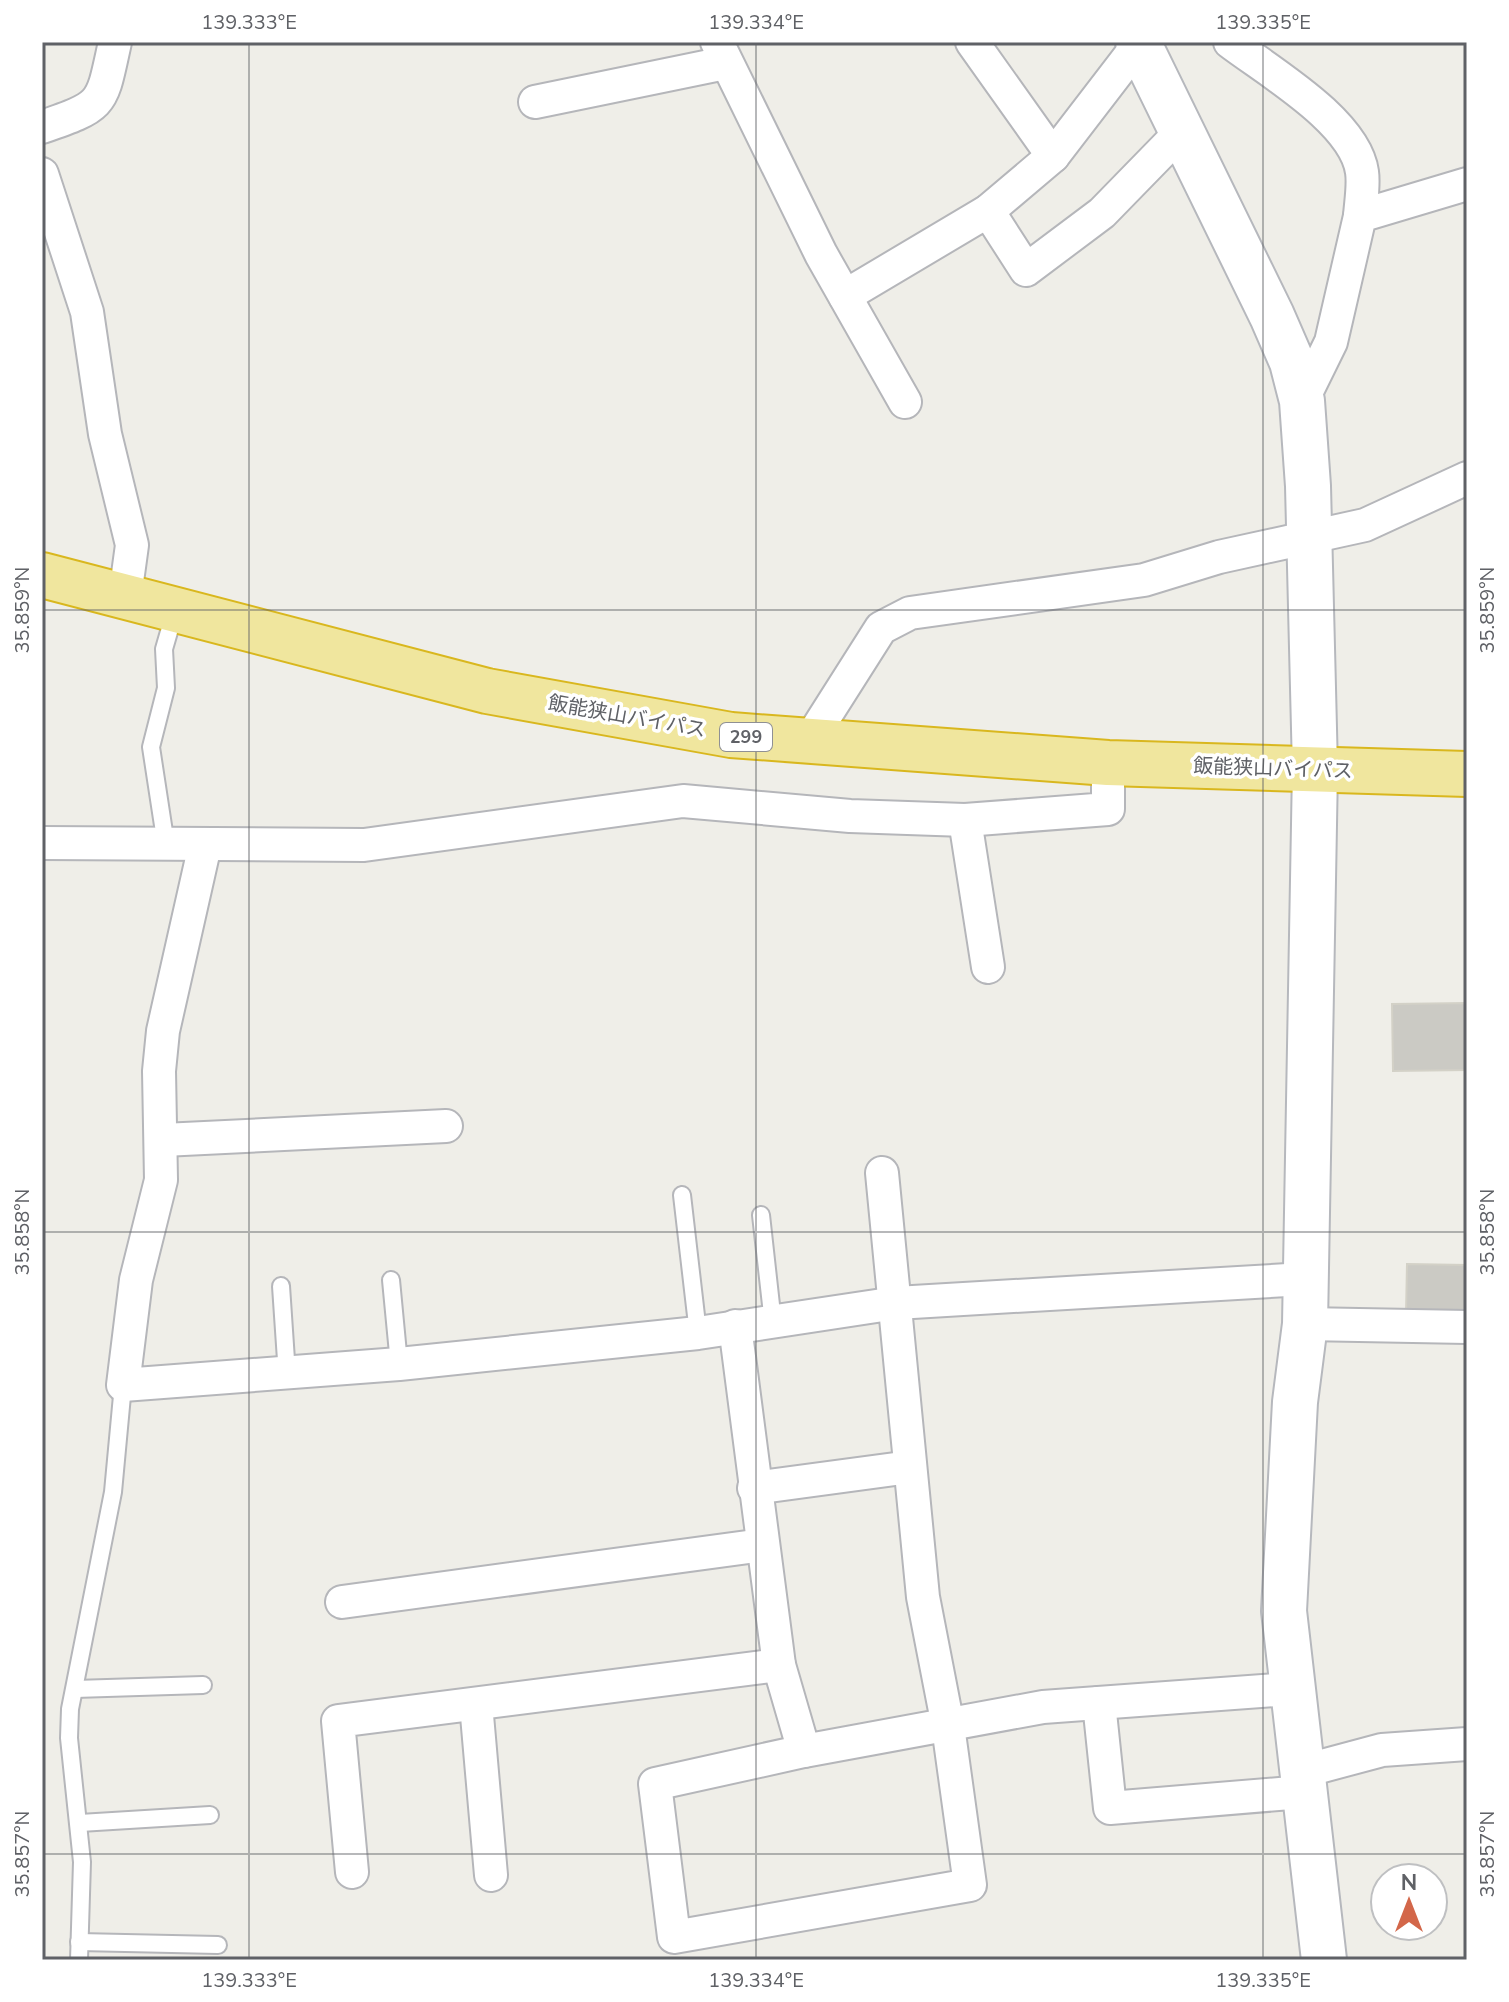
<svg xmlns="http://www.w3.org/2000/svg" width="1509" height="2002" viewBox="0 0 1509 2002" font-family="'Nunito Sans','Noto Sans JP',sans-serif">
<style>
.building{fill:#cbcac4;stroke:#d3d1c7;stroke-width:2}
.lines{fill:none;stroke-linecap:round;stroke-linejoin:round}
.lane-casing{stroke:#b5b6ba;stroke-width:20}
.street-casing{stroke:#b5b6ba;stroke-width:36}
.secondary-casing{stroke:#b6b8bd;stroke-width:48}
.highway-casing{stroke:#d9b71e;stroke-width:48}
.lane{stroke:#fff;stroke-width:16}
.street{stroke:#fff;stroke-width:32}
.secondary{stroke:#fff;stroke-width:44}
.highway{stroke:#f0e69e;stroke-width:44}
.ticks{fill:none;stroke:#5f6166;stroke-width:2;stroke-opacity:0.45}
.labels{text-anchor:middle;stroke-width:7;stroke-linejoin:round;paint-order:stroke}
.shield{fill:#fff;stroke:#8f9094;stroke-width:2}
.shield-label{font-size:18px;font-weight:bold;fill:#5f6166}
.street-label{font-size:20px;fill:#5f6166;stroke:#fff}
.neatline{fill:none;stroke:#5f6166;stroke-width:3}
.ticks-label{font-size:20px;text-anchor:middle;fill:#5f6166}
</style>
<rect width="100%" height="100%" fill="#efeee8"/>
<g class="building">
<path d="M1467 1003V1070L1393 1071 1392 1004Z"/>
<path d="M1407 1264 1467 1265V1315L1406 1314Z"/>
</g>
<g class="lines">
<g class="lane-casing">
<g id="lane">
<path d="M166 845 151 747 166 688 164 649 175 611"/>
<path d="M682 1195 698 1333"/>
<path d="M761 1215 773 1323"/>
<path d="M391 1280 399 1364"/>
<path d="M281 1286 287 1375"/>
<path d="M75 1689 203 1685"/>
<path d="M80 1823 210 1815"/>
<path d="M79 1942 218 1945"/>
<path d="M79 1960 82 1862 69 1738 70 1709 113 1492 123 1385"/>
</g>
</g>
<g class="street-casing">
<g id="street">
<path d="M717 42 821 254 905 402"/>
<path d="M972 42 1053 156"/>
<path d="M1230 42C1268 71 1355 121 1362 172 1364 185 1361 202 1360 216"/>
<path d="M535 102 725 63"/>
<path d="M42 127C105 105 101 106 115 42"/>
<path d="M42 174 87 312 105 434 132 545 125 596"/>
<path d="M988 211 1026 270 1102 213 1181 132"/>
<path d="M845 296 988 211 1053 156 1139 44"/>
<path d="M1302 401 1331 342 1360 216 1467 184"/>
<path d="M808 743 881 628 910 613 1144 580 1219 557 1365 525 1467 478"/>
<path d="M965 820 988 967"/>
<path d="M42 843 364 845 683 801 850 816 965 820 1108 809V763"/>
<path d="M205 845 163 1031 159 1071 161 1180 136 1280 123 1385 399 1364 698 1333 896 1303 1305 1279"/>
<path d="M163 1140 446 1126"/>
<path d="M882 1173 923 1597 948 1726 970 1885 674 1937 655 1784 804 1751 1043 1707 1290 1689"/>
<path d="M1305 1324 1467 1327"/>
<path d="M735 1326 779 1665 804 1751"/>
<path d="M754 1488 910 1467"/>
<path d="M342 1602 762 1545"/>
<path d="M1099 1703 1110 1808 1303 1792"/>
<path d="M476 1704 491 1875"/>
<path d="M1300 1772 1382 1750 1467 1744"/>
<path d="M352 1872 338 1721 779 1665"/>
</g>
</g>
<g class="secondary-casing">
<path id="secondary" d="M1138 42 1272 316 1292 362 1302 401 1308 486 1315 769 1305 1324 1295 1402 1284 1611 1324 1960"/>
</g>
<g class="highway-casing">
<path id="highway" d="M42 575 487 691 731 735 1108 763 1467 774"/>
</g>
<use href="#lane" class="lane"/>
<use href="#street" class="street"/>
<use href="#secondary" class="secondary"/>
<use href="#highway" class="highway"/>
</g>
<path class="ticks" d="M249 42V1960M756 42V1960M1263 42V1960M42 610H1467M42 1232H1467M42 1854H1467"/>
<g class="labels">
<rect class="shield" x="720" y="723" width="52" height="28" rx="6"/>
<g class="shield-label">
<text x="746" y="743">299</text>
</g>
<g class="street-label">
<text transform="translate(627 716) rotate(10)" y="7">飯能狭山バイパス</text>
<text transform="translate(1273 768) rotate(2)" y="7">飯能狭山バイパス</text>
</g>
</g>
<rect width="1509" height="2002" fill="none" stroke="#ffffff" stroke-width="88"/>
<g transform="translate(1409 1902)"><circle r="38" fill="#ffffff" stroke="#bfc0c2" stroke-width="2"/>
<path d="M0-6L14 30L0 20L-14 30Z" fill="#d3674a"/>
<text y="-12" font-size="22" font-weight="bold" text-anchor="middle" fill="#5f6166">N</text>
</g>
<rect x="44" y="44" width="1421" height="1914" class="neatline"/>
<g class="ticks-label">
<text x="249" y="29">139.333°E</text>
<text x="756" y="29">139.334°E</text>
<text x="1263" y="29">139.335°E</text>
<text transform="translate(22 610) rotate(-90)" y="7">35.859°N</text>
<text transform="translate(1487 610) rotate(-90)" y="7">35.859°N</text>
<text transform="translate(22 1232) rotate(-90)" y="7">35.858°N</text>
<text transform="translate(1487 1232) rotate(-90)" y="7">35.858°N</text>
<text transform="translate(22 1854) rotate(-90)" y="7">35.857°N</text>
<text transform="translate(1487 1854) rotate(-90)" y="7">35.857°N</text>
<text x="249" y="1987">139.333°E</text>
<text x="756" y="1987">139.334°E</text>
<text x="1263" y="1987">139.335°E</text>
</g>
</svg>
